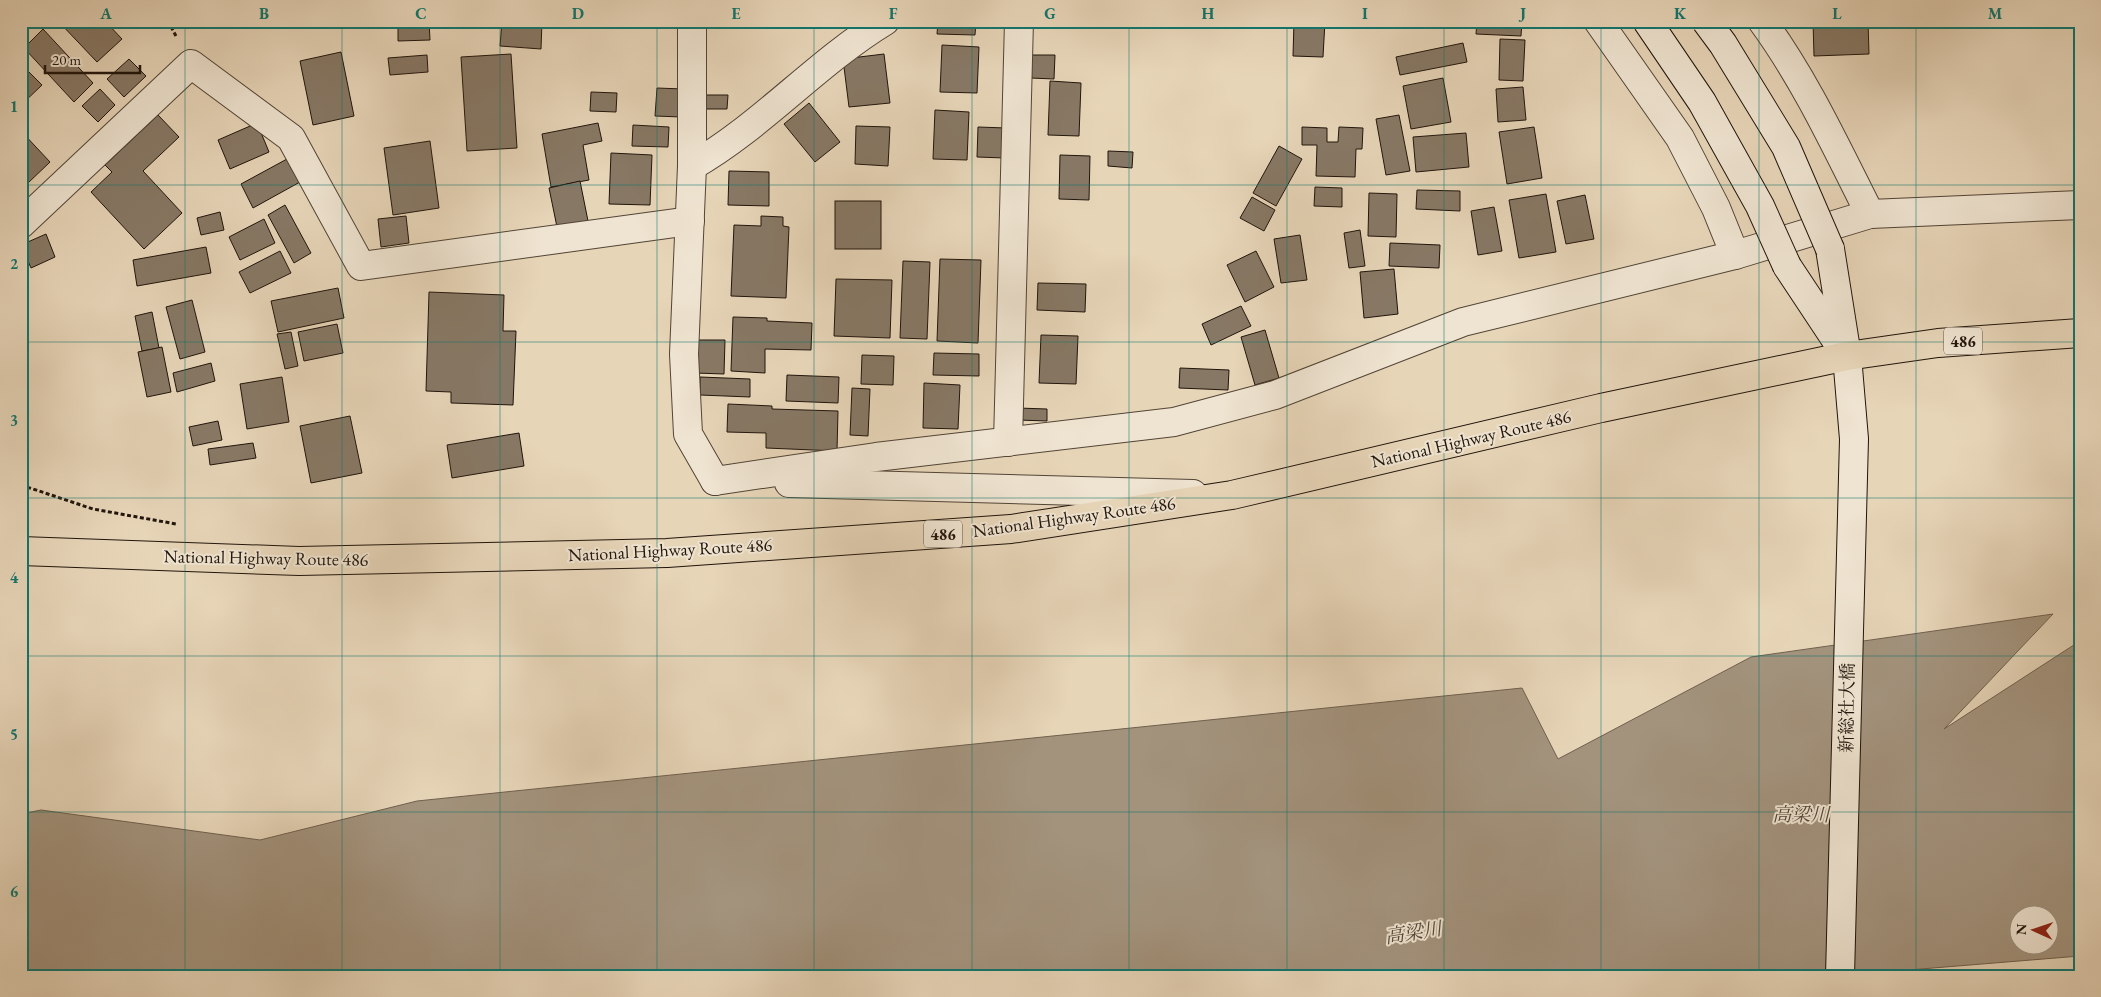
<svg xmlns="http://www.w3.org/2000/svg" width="2101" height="997" viewBox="0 0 2101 997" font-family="'EB Garamond','Noto Serif JP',serif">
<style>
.water{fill:#a3937d;stroke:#6f604f;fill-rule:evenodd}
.building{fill:#877865;stroke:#20140b}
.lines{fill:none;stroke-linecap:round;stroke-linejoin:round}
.street-casing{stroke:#524436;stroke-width:30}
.secondary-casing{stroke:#20140b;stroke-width:30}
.highway-casing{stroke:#20140b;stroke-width:30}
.path{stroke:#20140b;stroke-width:3;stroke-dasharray:4 2.5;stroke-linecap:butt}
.street{stroke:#efe4d1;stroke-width:28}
.secondary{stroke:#efe4d1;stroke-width:28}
.highway{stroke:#e7d5b8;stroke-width:28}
.secondary-bridge-casing{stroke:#20140b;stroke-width:30;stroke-linecap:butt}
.secondary-bridge{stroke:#efe4d1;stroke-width:28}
.grid{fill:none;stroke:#0f766e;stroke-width:1;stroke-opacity:0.55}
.labels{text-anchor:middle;stroke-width:4;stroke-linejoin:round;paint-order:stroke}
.shield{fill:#efe4d1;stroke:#5e5246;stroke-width:1}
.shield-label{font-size:16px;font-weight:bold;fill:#20140b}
.street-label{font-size:18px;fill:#20140b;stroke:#efe4d1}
.water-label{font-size:19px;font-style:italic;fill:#544739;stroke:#efe4d1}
.neatline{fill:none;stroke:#0f766e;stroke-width:2}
.grid-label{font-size:16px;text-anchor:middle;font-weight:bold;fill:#0f766e}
</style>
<rect width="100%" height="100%" fill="#e7d5b8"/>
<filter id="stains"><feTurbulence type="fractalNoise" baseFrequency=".004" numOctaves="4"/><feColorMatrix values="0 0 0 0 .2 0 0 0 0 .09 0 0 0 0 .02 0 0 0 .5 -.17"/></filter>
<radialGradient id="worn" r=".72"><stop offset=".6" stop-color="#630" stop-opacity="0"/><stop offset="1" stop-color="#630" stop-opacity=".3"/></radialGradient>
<path class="water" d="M2053 614 1944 729 2080 641V956L1835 976H21V814L41 810 260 840 417 801 1522 688 1558 759 1751 657ZM2018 914H2048V944H2018Z"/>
<g class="building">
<path d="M105 21 122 39 97 62 59 22Z"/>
<path d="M398 21H429L430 40 398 41Z"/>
<path d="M502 21H542L541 49 500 46Z"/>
<path d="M938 21H976L975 35 937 34Z"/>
<path d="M1294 21H1325L1323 57 1293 56Z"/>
<path d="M1333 21H1367L1368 24 1334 28Z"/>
<path d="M1477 21H1522L1521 36 1476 34Z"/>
<path d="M1813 21H1868L1869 54 1814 56Z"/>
<path d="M43 29 93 83 74 102 24 48Z"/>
<path d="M1500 39 1525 40 1523 81 1499 80Z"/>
<path d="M1463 43 1467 62 1400 75 1396 57Z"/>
<path d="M942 45 979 47 977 93 940 92Z"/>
<path d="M341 52 354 116 313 125 300 61Z"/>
<path d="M511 54 517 148 467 151 461 57Z"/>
<path d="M884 54 890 103 849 107 843 59Z"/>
<path d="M427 55 428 72 390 75 388 58Z"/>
<path d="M1031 55H1055L1054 79 1031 78Z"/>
<path d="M129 59 146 76 124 97 107 79Z"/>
<path d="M21 64 42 85 21 105Z"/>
<path d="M1443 78 1451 122 1411 129 1403 86Z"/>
<path d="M1050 81 1081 83 1079 136 1048 135Z"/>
<path d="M1523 87 1526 120 1498 122 1496 89Z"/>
<path d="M657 88 683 89 682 117 655 116Z"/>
<path d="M100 89 115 105 98 122 82 106Z"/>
<path d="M591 92 617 93 616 112 590 111Z"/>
<path d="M704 95H728L727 109H704Z"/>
<path d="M809 103 840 142 815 162 784 124Z"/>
<path d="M935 110 969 112 967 160 933 159Z"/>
<path d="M158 115 179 137 143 171 182 213 144 249 91 192 112 172 105 165Z"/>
<path d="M1399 115 1410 171 1386 175 1376 119Z"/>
<path d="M257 123 269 152 230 169 218 140Z"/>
<path d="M598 123 602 141 583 145 589 180 551 187 542 134Z"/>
<path d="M633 125 669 127 668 147 632 146Z"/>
<path d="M856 126 890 127 888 166 855 164Z"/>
<path d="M978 127 1006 128 1005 158 977 157Z"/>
<path d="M1302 127 1327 128V142H1338L1339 127 1363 128 1362 149H1356L1355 177 1316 176 1317 145H1302Z"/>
<path d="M1534 127 1542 178 1507 184 1499 132Z"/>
<path d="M21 131 50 162 28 183 21 177Z"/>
<path d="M1466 133 1469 167 1416 172 1413 137Z"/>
<path d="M430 141 439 208 393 215 384 148Z"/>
<path d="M1279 146 1302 159 1276 206 1253 193Z"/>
<path d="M1108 151 1133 152 1132 168 1108 166Z"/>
<path d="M611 153 652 155 650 205 609 204Z"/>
<path d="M1060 155 1090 156 1089 200 1059 199Z"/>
<path d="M287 159 300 182 253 208 241 184Z"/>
<path d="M729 171 769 172V206L728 205Z"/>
<path d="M580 181 588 221 557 227 549 188Z"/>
<path d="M1315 187 1342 188V207L1314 206Z"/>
<path d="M1417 190 1460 191V211L1416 209Z"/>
<path d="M1369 193 1397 194 1396 237 1368 236Z"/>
<path d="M1546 194 1556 252 1519 258 1509 200Z"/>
<path d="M1585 195 1594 239 1566 244 1557 201Z"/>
<path d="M1252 197 1275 210 1264 231 1240 218Z"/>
<rect x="835" y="201" width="46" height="48"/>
<path d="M285 205 311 253 294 263 268 215Z"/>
<path d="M1494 207 1502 251 1478 255 1471 211Z"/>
<path d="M220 212 224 230 201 235 197 218Z"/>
<path d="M406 216 409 243 381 247 378 219Z"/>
<path d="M761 216 783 217V226L789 227 786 298 731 296 734 225 761 226Z"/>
<path d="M264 219 275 243 240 260 229 237Z"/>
<path d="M1360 230 1365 266 1349 268 1344 233Z"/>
<path d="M46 234 55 257 31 268 21 245Z"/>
<path d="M1300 235 1307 280 1281 283 1274 239Z"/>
<path d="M1390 243 1440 245 1439 268 1389 266Z"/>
<path d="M206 247 211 273 137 286 133 260Z"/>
<path d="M280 251 291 273 250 293 239 272Z"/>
<path d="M1256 251 1274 287 1245 302 1227 265Z"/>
<path d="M940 259 981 260 978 343 937 341Z"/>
<path d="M903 261 930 262 927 339 900 338Z"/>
<path d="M1394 269 1398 314 1364 318 1360 272Z"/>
<path d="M836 279 892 280 890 338 834 336Z"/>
<path d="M1038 283 1086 284 1085 312 1037 310Z"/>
<path d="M338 288 344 318 278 332 271 301Z"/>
<path d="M429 292 504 295 503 331H516L513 405 451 403V392L426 391Z"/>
<path d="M192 300 205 352 180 359 166 307Z"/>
<path d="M1241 306 1251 326 1211 345 1202 324Z"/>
<path d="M152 312 159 348 142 351 135 316Z"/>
<path d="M733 317 767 318V321L812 323 811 350 765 349V373L731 371Z"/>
<path d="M337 324 343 353 304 361 298 332Z"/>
<path d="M1265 330 1279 378 1255 385 1241 337Z"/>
<path d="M291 332 298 366 285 369 277 334Z"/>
<path d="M1041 335 1078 336 1076 384 1039 383Z"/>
<path d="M696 340H725L724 374 695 373Z"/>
<path d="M162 347 171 392 147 397 138 352Z"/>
<path d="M934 353 979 354V376L933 375Z"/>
<path d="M862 355 894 356 893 385 861 384Z"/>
<path d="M211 363 215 381 177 392 173 373Z"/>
<path d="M1180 368 1229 370 1228 390 1179 388Z"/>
<path d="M787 375 839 377 838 403 786 401Z"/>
<path d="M282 377 289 422 247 429 240 384Z"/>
<path d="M700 377 750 379V397L700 395Z"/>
<path d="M924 383 960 385 958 429 923 428Z"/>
<path d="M852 388 870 389 868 436 850 435Z"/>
<path d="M728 404 772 406V409L838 411 837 451 766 448V433L727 432Z"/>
<path d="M1018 408 1047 409V421L1018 420Z"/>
<path d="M350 416 362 473 311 483 300 426Z"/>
<path d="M218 421 222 440 193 446 189 427Z"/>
<path d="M519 433 524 466 452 478 447 445Z"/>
<path d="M253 443 256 458 210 465 208 449Z"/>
</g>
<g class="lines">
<g class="street-casing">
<g id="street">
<path d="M692 21V166L684 354 688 434 715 481"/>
<path d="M1598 21 1680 138 1716 208 1735 255"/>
<path d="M1762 21C1806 81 1837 149 1870 214"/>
<path d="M692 166C762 126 816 63 885 21"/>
<path d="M21 224 191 64 291 138 361 266 690 221"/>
<path d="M1008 442 1019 21"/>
<path d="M715 481 876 457 1174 422 1275 395 1463 322 1735 255 1870 214 2080 205"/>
<path d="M789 483 1193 494"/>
</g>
</g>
<g class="secondary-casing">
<g id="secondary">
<path d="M1830 249 1847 356 1854 439 1840 976"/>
<path d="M1787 266 1842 349"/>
</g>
</g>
<g class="highway-casing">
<path id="highway" d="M21 551 299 561 667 553 1011 529 1232 495 1601 408 1847 356 1938 343 2080 333"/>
</g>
<g class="path">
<path d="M168 21 177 38"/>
<path d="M21 485 93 509 176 524"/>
</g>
<use href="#street" class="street"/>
<use href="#secondary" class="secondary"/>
<use href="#highway" class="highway"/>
<g class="secondary-bridge-casing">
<g id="secondary-bridge">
<path d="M1647 21 1702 102 1760 206 1787 266"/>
<path d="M1706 21 1723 44 1786 147 1830 249"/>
</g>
</g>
<use href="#secondary-bridge" class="secondary-bridge"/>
</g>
<path class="grid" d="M185 21V976M342 21V976M500 21V976M657 21V976M814 21V976M972 21V976M1129 21V976M1287 21V976M1444 21V976M1601 21V976M1759 21V976M1916 21V976M21 185H2080M21 342H2080M21 498H2080M21 656H2080M21 812H2080"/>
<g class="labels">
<g class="shield">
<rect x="1944" y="327.5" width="38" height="27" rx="4"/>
<rect x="924" y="520.5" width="38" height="27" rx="4"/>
</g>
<g class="shield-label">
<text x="1963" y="347">486</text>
<text x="943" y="540">486</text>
</g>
<g class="street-label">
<text transform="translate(1471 439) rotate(-13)" y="6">National Highway Route 486</text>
<text transform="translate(1074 517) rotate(-8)" y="6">National Highway Route 486</text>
<text transform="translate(670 550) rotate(-3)" y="6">National Highway Route 486</text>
<text transform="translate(266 558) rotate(1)" y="6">National Highway Route 486</text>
<text transform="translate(1847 708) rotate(-89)" y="6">新総社大橋</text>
</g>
<g class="water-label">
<text x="1801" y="821">高梁川</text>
<text transform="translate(1413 932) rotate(-9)" y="7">高梁川</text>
</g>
</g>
<rect width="2101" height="997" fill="none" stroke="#e7d5b8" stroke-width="55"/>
<g transform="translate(2034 930) rotate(273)"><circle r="24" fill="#efe4d1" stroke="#9c9182"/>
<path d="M0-4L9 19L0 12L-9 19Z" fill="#8f2418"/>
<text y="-8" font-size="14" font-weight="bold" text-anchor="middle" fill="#20140b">N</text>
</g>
<path d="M45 65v8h95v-8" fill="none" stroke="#20140b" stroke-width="2.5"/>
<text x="52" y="65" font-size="15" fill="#20140b" stroke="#efe4d1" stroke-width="4" paint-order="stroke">20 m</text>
<rect x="28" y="28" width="2046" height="942" class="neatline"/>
<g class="grid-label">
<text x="106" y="19">A</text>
<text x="264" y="19">B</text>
<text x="421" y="19">C</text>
<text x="578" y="19">D</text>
<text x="736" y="19">E</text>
<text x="893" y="19">F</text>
<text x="1050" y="19">G</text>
<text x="1208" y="19">H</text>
<text x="1365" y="19">I</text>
<text x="1523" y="19">J</text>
<text x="1680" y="19">K</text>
<text x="1837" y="19">L</text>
<text x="1995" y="19">M</text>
<text x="14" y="112">1</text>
<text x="14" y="269">2</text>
<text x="14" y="426">3</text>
<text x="14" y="583">4</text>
<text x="14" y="740">5</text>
<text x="14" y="897">6</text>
</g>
<rect width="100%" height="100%" filter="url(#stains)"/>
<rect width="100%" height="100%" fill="url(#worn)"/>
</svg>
